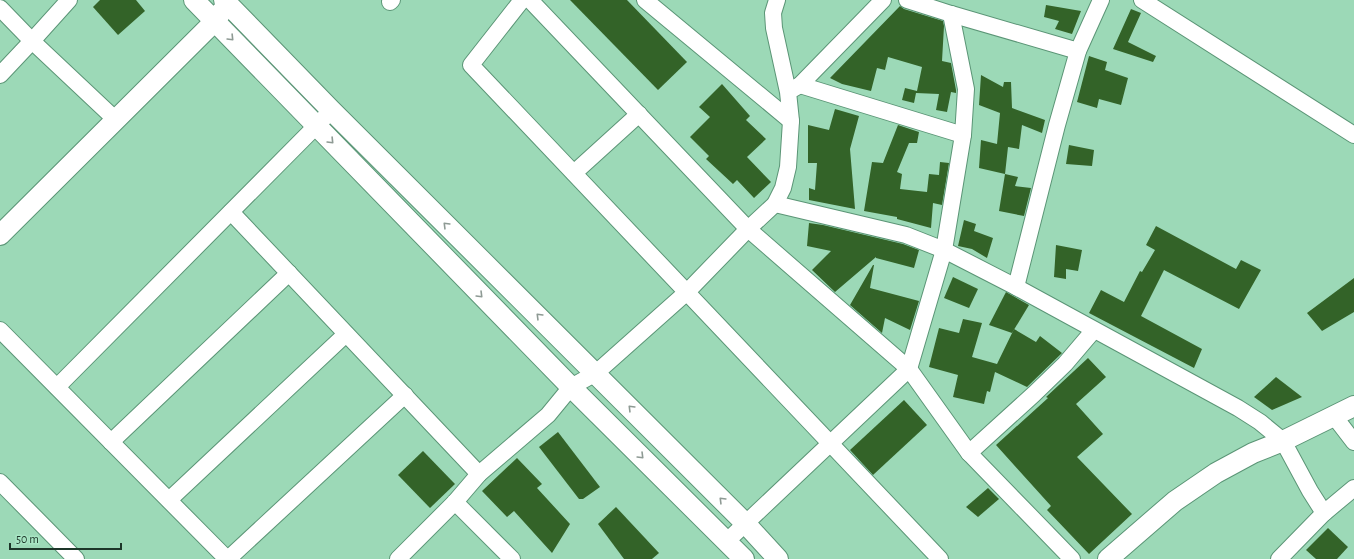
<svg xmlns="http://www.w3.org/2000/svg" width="1354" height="559" viewBox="0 0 1354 559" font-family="'Alegreya Sans',sans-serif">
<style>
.building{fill:#336328}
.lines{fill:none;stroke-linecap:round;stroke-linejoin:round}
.minor-casing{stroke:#5b9576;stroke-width:18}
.tertiary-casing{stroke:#5b9576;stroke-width:22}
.minor{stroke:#fff;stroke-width:16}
.tertiary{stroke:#fff;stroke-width:20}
.oneway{stroke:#8e9a94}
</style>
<rect width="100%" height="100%" fill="#9cd9b7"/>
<g class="building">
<path d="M100 0H136L145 11 118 35 93 7Z"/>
<path d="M570 0H627L687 62 658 90Z"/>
<path d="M1046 5 1081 11 1072 34 1055 29 1059 21 1044 17Z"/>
<path d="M900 6 904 9 943 21 944 26 942 61 951 63 956 90V93L951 92 947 112 936 110 939 94 916 93 914 103 902 100 905 88 917 91 922 67 888 57 885 70 877 68 871 91 842 84 830 78Z"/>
<path d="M1131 9 1141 13 1128 42 1156 56 1153 62 1113 49Z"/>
<path d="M1089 56 1107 62 1105 70 1128 78 1121 105 1099 99 1097 108 1077 102Z"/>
<path d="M981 75 1003 87 1004 82H1011L1012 108 1045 120 1042 133 1022 125 1019 149 1008 147 1005 174 979 168 981 140 997 144 1000 113 979 105Z"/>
<path d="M722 84 750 116 746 120 766 139 747 157 771 182 754 198 737 180 733 184 706 159 709 156 690 137 710 117 699 107Z"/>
<path d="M835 109 859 116 850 149 855 209 809 200V188L815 190 817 163H808V125L829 130Z"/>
<path d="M898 125 919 132 917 143H909L897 172 902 174 900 189 927 192 929 174 939 175 940 162 949 163 942 205 933 203 931 228 897 219V217L864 211 872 162 883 163Z"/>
<path d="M1069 145 1094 150 1092 166 1066 164Z"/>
<path d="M1005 174 1018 177 1015 186 1031 188 1024 216 999 211Z"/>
<path d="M964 220 976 224 974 231 993 238 987 258 972 249 958 246Z"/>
<path d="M809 223 823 225 903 244 919 250 914 268 876 258V257L835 292 812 270 831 251 807 246Z"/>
<path d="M1156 226 1236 269 1241 260 1261 270 1239 309 1164 270 1141 316 1202 349 1194 368 1089 313 1101 290 1124 302 1140 271 1142 272 1155 250 1146 245Z"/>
<path d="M1056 245 1082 250 1078 271 1066 269V279L1054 277Z"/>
<path d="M873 265H874L870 288 919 301 910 330 885 318 882 333 850 305Z"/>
<path d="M953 277 978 289 969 308 944 298Z"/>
<path d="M1354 278V312L1322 331 1307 313Z"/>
<path d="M1006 292 1029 305 1012 333 989 325Z"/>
<path d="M963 319 982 323 972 357 997 364 1014 329 1036 342 1040 336 1062 353 1027 387 995 372 990 392 987 391 984 404 953 397 958 375 929 367 939 328 959 333Z"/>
<path d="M1088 358 1106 377 1076 404 1103 434 1077 457 1132 514 1089 554 1047 510 1051 506 996 445 1048 398 1046 397Z"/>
<path d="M1276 377 1302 397 1272 410 1254 397Z"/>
<path d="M904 400 927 425 873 475 850 450Z"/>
<path d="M558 432 600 487 583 499H579L539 447Z"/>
<path d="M423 451 455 484 430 508 398 475Z"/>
<path d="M517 458 542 484 537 488 570 524 552 553 514 511 507 517 482 491Z"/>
<path d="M988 488 999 499 978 517 966 507Z"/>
<path d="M616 507 659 553 652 559H624L598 524Z"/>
<path d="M1328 528 1348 547 1337 559H1316L1306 550Z"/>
</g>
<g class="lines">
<g class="minor-casing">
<g id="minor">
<path d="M522 0 471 65 940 559"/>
<path d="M530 0 748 229 909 369 969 453 1072 559"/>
<path d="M645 0 791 121"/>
<path d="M907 0 951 14 1078 51"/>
<path d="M1142 0 1354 135"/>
<path d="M390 2 392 0"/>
<path d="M0 8 32 41 116 120"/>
<path d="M0 75 32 41 69 0"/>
<path d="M800 85 963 135"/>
<path d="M793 89 800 85 883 0"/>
<path d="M574 173 639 114"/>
<path d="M775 204 906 235 944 250 1016 287 1238 408 1260 422 1283 441 1310 491 1324 513"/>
<path d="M231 212 479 474"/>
<path d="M1016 287 1057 125 1078 51 1101 0"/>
<path d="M0 330 227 559"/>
<path d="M57 387 325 117"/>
<path d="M1334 416 1354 442"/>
<path d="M111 442 289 273"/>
<path d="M969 453 1034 394 1065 364 1094 330"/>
<path d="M0 482 76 559"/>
<path d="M169 500 346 334"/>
<path d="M455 502 512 559"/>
<path d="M727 541 909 369 944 250 963 135 966 89 951 14"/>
<path d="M228 559 405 395"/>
<path d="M398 559 455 502 479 474 548 415 571 387 596 373 687 292 748 229 775 204 783 188 788 167 791 121 788 92 774 28 773 13 777 0"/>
<path d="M1279 559 1324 513 1354 488"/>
</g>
</g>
<g class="tertiary-casing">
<g id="tertiary">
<path d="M194 0 571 387 744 559"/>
<path d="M224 0 331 110 745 523 778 559"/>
<path d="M0 235 215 21 222 11"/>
<path d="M1108 559 1175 501 1216 473 1253 453 1283 441 1354 406"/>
</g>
</g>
<use href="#minor" class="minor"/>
<use href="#tertiary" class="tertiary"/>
</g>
<defs><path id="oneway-chevron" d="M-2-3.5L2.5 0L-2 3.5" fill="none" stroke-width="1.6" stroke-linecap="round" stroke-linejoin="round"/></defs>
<g class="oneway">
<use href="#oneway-chevron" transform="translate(231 38) rotate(46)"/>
<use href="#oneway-chevron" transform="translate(331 141) rotate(46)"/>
<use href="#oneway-chevron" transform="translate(446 225) rotate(-135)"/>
<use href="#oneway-chevron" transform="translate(480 295) rotate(45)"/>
<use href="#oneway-chevron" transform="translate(539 316) rotate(-135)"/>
<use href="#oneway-chevron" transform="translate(631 408) rotate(-135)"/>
<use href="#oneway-chevron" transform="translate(641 456) rotate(45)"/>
<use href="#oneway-chevron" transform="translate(722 500) rotate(-135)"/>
</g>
<path d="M10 543v6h111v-6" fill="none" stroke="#1d3629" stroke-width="2"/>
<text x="16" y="543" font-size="12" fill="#1d3629" stroke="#a8e6c4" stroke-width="3" paint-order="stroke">50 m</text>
</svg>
